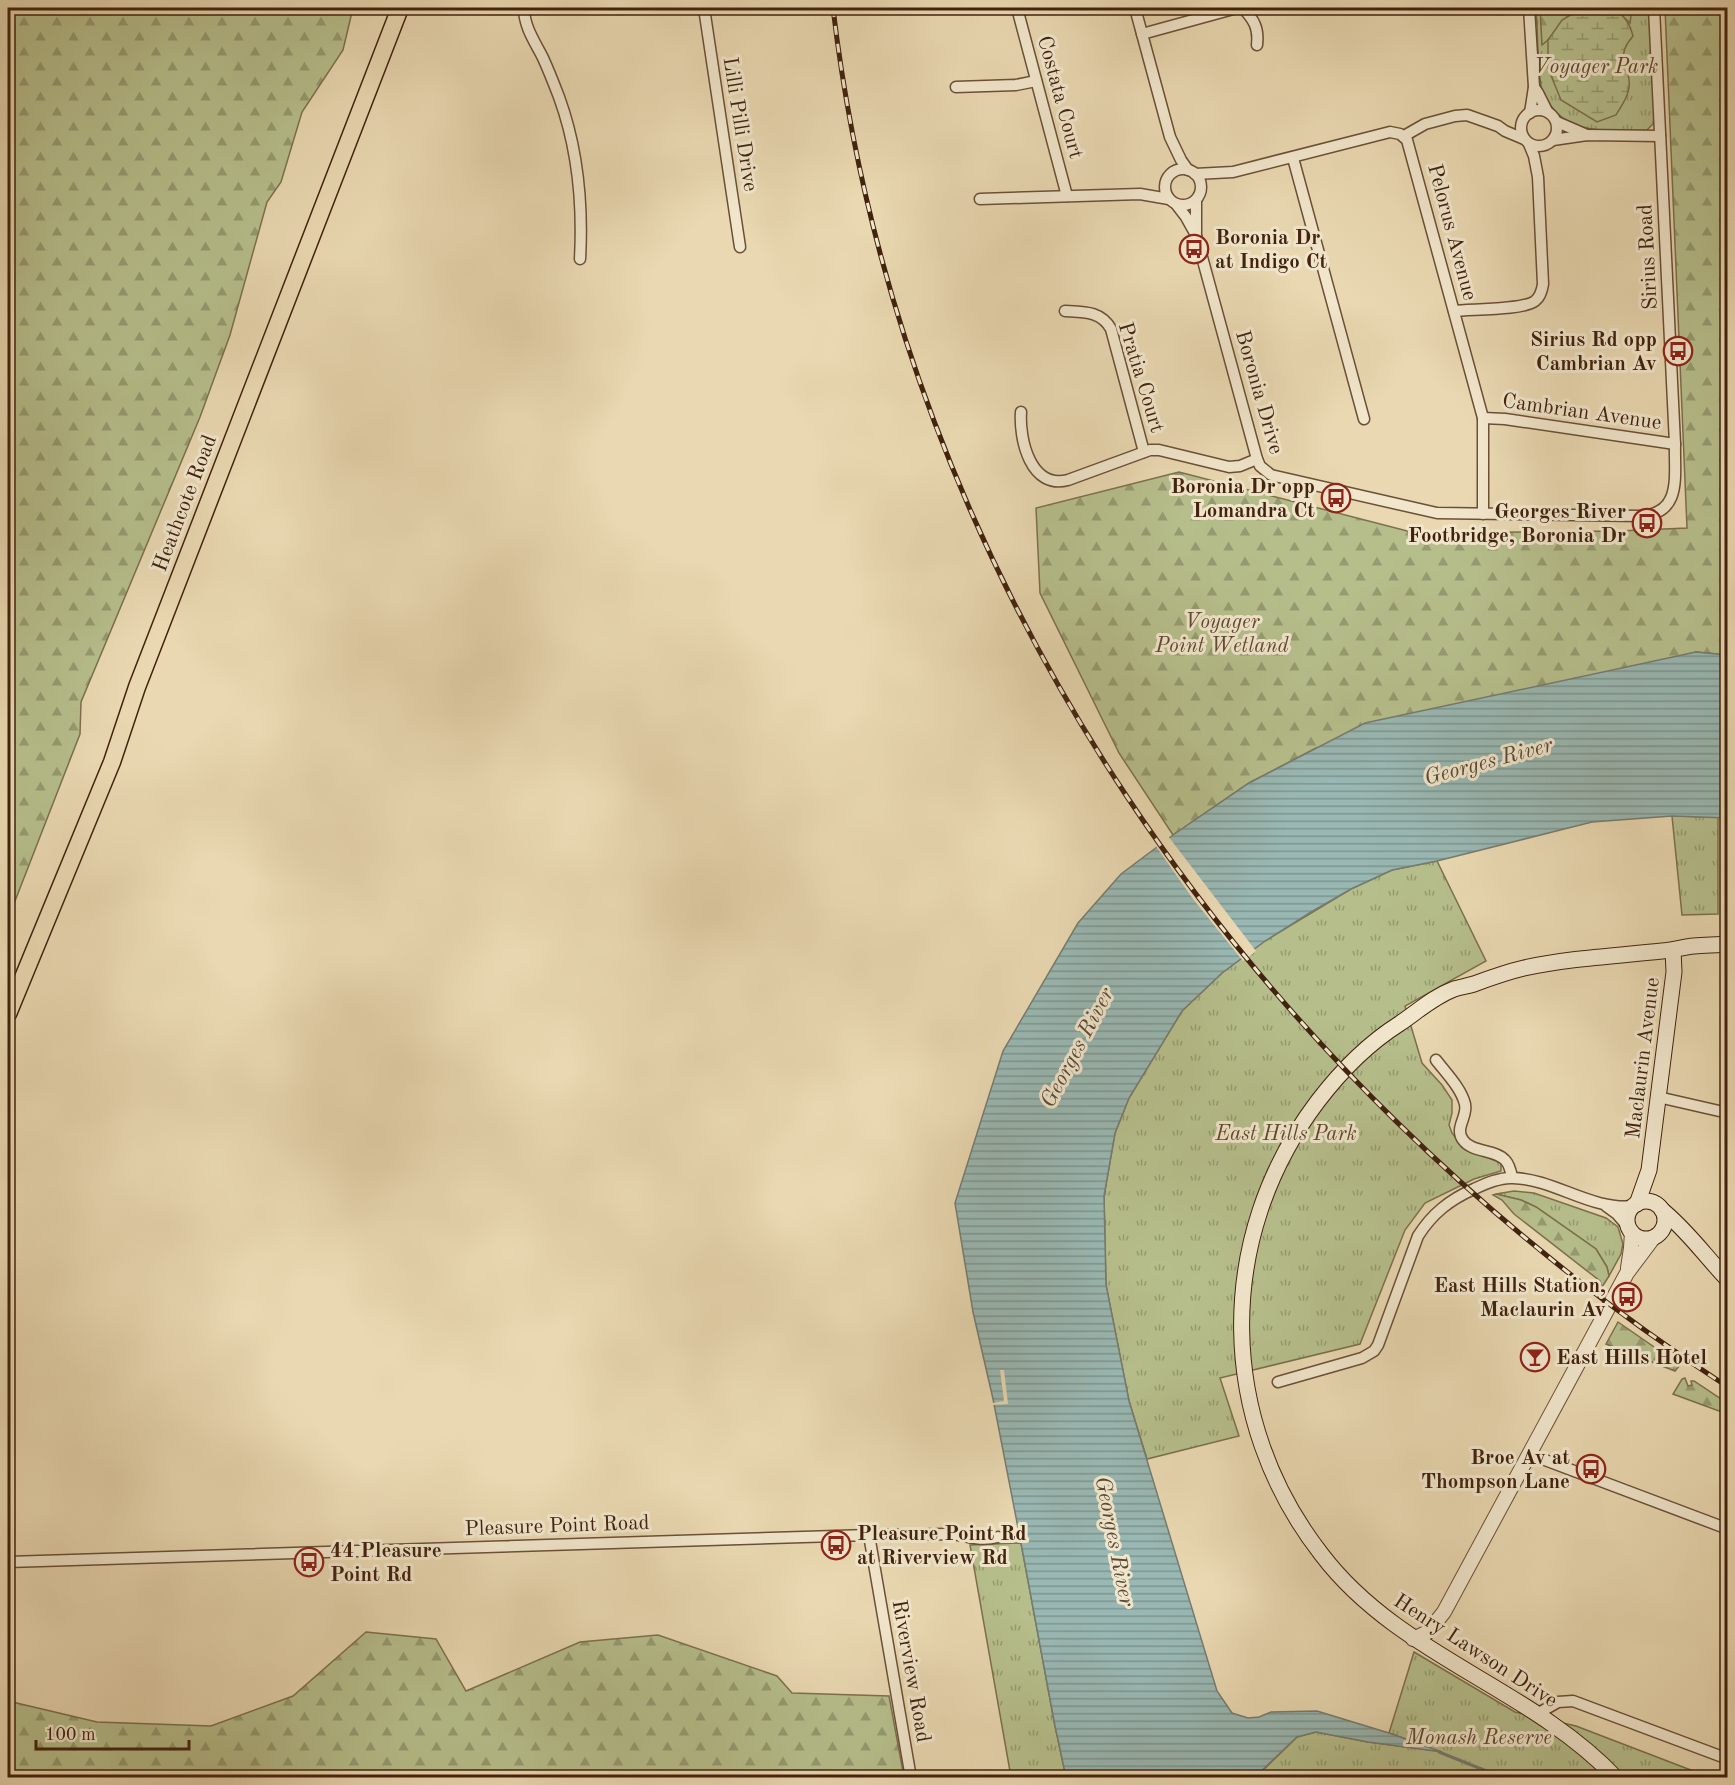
<svg xmlns="http://www.w3.org/2000/svg" width="1735" height="1785" viewBox="0 0 1735 1785" font-family="'Old Standard TT',serif">
<style>
.grass{fill:url(#grass-tufts);stroke:#7c704d;stroke-width:1.5}
.forest{fill:url(#forest-firs);stroke:#7c704d;stroke-width:1.5}
.wetland{fill:url(#wetland-marsh);stroke:#7c704d;stroke-width:1.5}
.water{fill:url(#water-rules);stroke:#767c71;stroke-width:1.5}
.pier{fill:#e9d8b1}
.lines{fill:none;stroke-linecap:round;stroke-linejoin:round}
.stream{stroke:#767c71;stroke-width:3}
.minor-casing{stroke:#6b5037;stroke-width:13}
.tertiary-casing{stroke:#6b5037;stroke-width:16}
.secondary-casing{stroke:#41220e;stroke-width:17}
.primary-casing{stroke:#41220e;stroke-width:19}
.minor{stroke:#f1e6cc;stroke-width:10}
.tertiary{stroke:#f1e6cc;stroke-width:14}
.secondary{stroke:#f1e6cc;stroke-width:15}
.primary{stroke:#e9d8b1;stroke-width:16}
.rail-casing{stroke:#41220e;stroke-width:5}
.rail{stroke:#f1e6cc;stroke-width:3;stroke-dasharray:9;stroke-linecap:butt}
.labels{text-anchor:middle;stroke-width:6;stroke-linejoin:round;paint-order:stroke}
.park-label{font-size:21px;font-style:italic;fill:#5e492e;stroke:#f1e6cc}
.street-label{font-size:21px;fill:#41220e;stroke:#f1e6cc}
.poi-label{font-size:21px;font-weight:bold;fill:#41220e;stroke:#f1e6cc;text-anchor:end}
.water-label{font-size:22px;font-style:italic;fill:#574837;stroke:#f1e6cc}
</style>
<defs>
<pattern id="grass-tufts" width="24" height="20" patternUnits="userSpaceOnUse" patternTransform="scale(1.5)"><rect width="24" height="20" fill="#b6bf8c"/><path d="M3 7l-1-3M5 7V3M7 7l1-3M15 17l-1-3M17 17v-4M19 17l1-3" fill="none" stroke="#969b71"/></pattern>
<pattern id="forest-firs" width="22" height="20" patternUnits="userSpaceOnUse" patternTransform="scale(1.5)"><rect width="22" height="20" fill="#b6bf8c"/><path d="M5 1l3.5 6h-7zM16 11l3.5 6h-7z" fill="#969b71"/></pattern>
<pattern id="wetland-marsh" width="20" height="14" patternUnits="userSpaceOnUse" patternTransform="scale(1.5)"><rect width="20" height="14" fill="#b6bf8c"/><path d="M1 5h8M5 5V1M11 12h8M15 12V8" fill="none" stroke="#969b71"/></pattern>
<pattern id="water-rules" width="6" height="5" patternUnits="userSpaceOnUse" patternTransform="scale(1.5)"><rect width="6" height="5" fill="#99b8b3"/><path d="M0 2.5h6" fill="none" stroke="#7e9590"/></pattern>
</defs>
<rect width="100%" height="100%" fill="#e9d8b1"/>
<filter id="stains"><feTurbulence type="fractalNoise" baseFrequency=".00333" numOctaves="4"/><feColorMatrix values="0 0 0 0 .2 0 0 0 0 .09 0 0 0 0 .02 0 0 0 .5 -.17"/></filter>
<radialGradient id="worn" r=".72"><stop offset=".6" stop-color="#630" stop-opacity="0"/><stop offset="1" stop-color="#630" stop-opacity=".3"/></radialGradient>
<g class="grass">
<path d="M1536 8H1650L1655 112 1653 124 1647 130C1612 131 1565 136 1547 99 1544 95 1542 91 1541 86 1537 61 1538 33 1536 8Z"/>
<path d="M1672 816 1718 817V914L1682 915Z"/>
<path d="M1437 861 1486 961 1405 1006 1422 1063 1442 1085 1452 1100V1113L1449 1125 1452 1133 1462 1147 1501 1163V1171L1474 1179 1425 1203 1405 1230 1360 1344 1220 1378 1239 1436 1147 1459 1129 1401 1106 1285 1104 1196 1115 1133 1129 1098 1182 1011 1222 973 1265 941 1351 889 1392 870Z"/>
<path d="M1514 1191 1534 1193 1606 1218 1618 1227 1623 1244 1621 1254 1609 1276 1607 1267 1596 1249 1536 1207 1521 1200 1496 1194Z"/>
<path d="M1021 1543 1055 1726 1066 1777H1011L970 1545Z"/>
<path d="M1414 1652 1515 1712 1576 1726 1709 1777 1255 1778 1297 1737 1316 1732 1368 1742 1438 1751 1389 1733Z"/>
</g>
<g class="forest">
<path d="M8 8H353L343 50 302 112 281 182 267 202 230 335 200 417 81 702 80 734 8 919Z"/>
<path d="M1540 8H1587C1558 14 1561 31 1542 45Z"/>
<path d="M1605 8H1632L1630 23 1619 13Z"/>
<path d="M1665 8H1727V655L1696 652 1316 748 1249 783 1173 835 1119 753 1040 593 1036 508 1179 472 1415 533 1618 531 1687 528Z"/>
<path d="M1496 1194 1521 1200 1536 1207 1596 1249 1607 1267 1609 1276 1602 1287 1600 1281 1514 1214 1502 1200 1493 1195Z"/>
<path d="M1618 1322 1680 1365 1675 1371 1606 1344Z"/>
<path d="M1685 1378 1688 1386 1692 1385 1691 1381H1694L1727 1403V1414L1673 1394 1682 1379Z"/>
<path d="M366 1632 436 1639 466 1691 580 1642 658 1635 777 1676 792 1693 889 1696 904 1777H8V1701L97 1722 211 1726 293 1696Z"/>
</g>
<path class="wetland" d="M1587 8C1612 8 1626 9 1633 36 1616 56 1627 60 1629 80 1631 93 1622 105 1616 115L1597 122 1561 100 1548 68V40L1562 20 1579 10Z"/>
<path class="water" d="M1696 652 1727 655V818L1672 816 1592 822 1437 861 1392 870 1351 889 1311 912 1265 941 1222 973 1182 1011 1129 1098 1115 1133 1104 1196 1106 1285 1129 1401 1217 1691 1232 1713 1248 1718 1259 1717 1271 1712 1317 1711 1389 1733 1442 1752 1368 1742 1316 1732 1297 1737 1255 1777H1066L1055 1726 1021 1543 993 1399 973 1312 955 1203 1003 1051 1078 923 1121 874 1173 835 1249 783 1365 723Z"/>
<g class="pier">
<path d="M1168 836 1256 951 1243 961 1193 899 1155 845Z"/>
<path d="M1000 1370H1004L1008 1404 993 1405V1403L1004 1401Z"/>
</g>
<g class="lines">
<path class="stream" d="M1439 1752 1504 1778"/>
<g class="minor-casing">
<g id="minor">
<path d="M524 8C524 27 535 42 543 58 549 71 554 84 559 97 578 149 583 204 580 259"/>
<path d="M704 8 740 247"/>
<path d="M1017 8 1067 196"/>
<path d="M1135 8 1170 137 1181 160 1188 170"/>
<path d="M1243 8C1254 20 1259 28 1257 45"/>
<path d="M1529 8 1534 87 1530 113"/>
<path d="M1142 34 1237 8"/>
<path d="M956 87 1016 85 1036 81"/>
<path d="M1534 87 1538 93 1547 111"/>
<circle cx="1539" cy="128" r="18"/>
<path d="M1557 122 1587 135"/>
<path d="M1404 136 1425 124 1455 116 1467 115 1498 126 1505 131 1524 139"/>
<path d="M1553 140 1587 135 1660 136"/>
<path d="M1293 158 1364 419"/>
<circle cx="1183" cy="187" r="18"/>
<path d="M1195 174 1233 172 1390 132 1400 134 1407 140 1483 418V514"/>
<path d="M980 199 1140 194 1169 199"/>
<path d="M1196 200V232"/>
<path d="M1176 204 1186 217 1196 235 1257 459 1260 466 1271 475 1437 513 1640 516C1683 514 1674 475 1675 444L1654 8"/>
<path d="M1065 311C1084 312 1101 311 1111 329L1144 452"/>
<path d="M1454 311C1471 309 1524 310 1535 301 1540 297 1542 291 1543 284L1538 177 1534 156 1529 144"/>
<path d="M1021 412C1019 440 1031 490 1068 480L1150 450H1159L1229 467 1240 466 1257 459"/>
<path d="M1483 418 1505 419 1675 444"/>
<path d="M1436 1060C1446 1073 1461 1088 1465 1104 1468 1117 1454 1128 1463 1140 1472 1153 1495 1149 1505 1160 1509 1164 1511 1172 1512 1177"/>
<path d="M1658 1097 1728 1113"/>
<path d="M1606 1206 1617 1214 1629 1228"/>
<path d="M1278 1382 1362 1358 1374 1351 1378 1345 1418 1236C1432 1214 1449 1200 1474 1189 1485 1184 1500 1177 1513 1178 1555 1179 1591 1211 1634 1206"/>
<path d="M1529 1454 1728 1529"/>
<path d="M869 1535 911 1778"/>
<path d="M8 1562 869 1535 949 1534C968 1535 977 1542 998 1537"/>
<path d="M1537 1714 1558 1702 1573 1701 1728 1759"/>
</g>
</g>
<g class="tertiary-casing">
<g id="tertiary">
<path d="M1628 1268 1631 1248 1632 1232"/>
<path d="M1413 1639 1428 1632 1444 1612 1627 1273 1654 1237"/>
</g>
</g>
<g class="secondary-casing">
<g id="secondary">
<circle cx="1646" cy="1220" r="19"/>
<path d="M1637 1204 1649 1170 1674 972 1673 950"/>
<path d="M1662 1210C1687 1230 1706 1257 1728 1280"/>
<path d="M1616 1778C1530 1687 1399 1656 1322 1555 1217 1421 1214 1238 1318 1101 1341 1071 1366 1045 1399 1024 1417 1012 1433 997 1454 989 1461 987 1467 986 1474 984 1490 978 1507 972 1524 968 1569 958 1616 956 1662 951 1673 950 1684 947 1694 946 1705 945 1717 945 1728 944"/>
</g>
</g>
<g class="primary-casing">
<path id="primary" d="M8 1014 112 762 137 687 400 8"/>
</g>
<use href="#minor" class="minor"/>
<use href="#tertiary" class="tertiary"/>
<use href="#secondary" class="secondary"/>
<use href="#primary" class="primary"/>
<g class="rail-casing">
<path id="rail" d="M833 8C901 581 1249 1076 1728 1387"/>
</g>
<use href="#rail" class="rail"/>
</g>
<defs>
<g id="bus-ring" transform="scale(1.5)"><circle r="9.5" fill="#f1e6cc" stroke="#8f2418" stroke-width="1.5"/><path d="M-5-6H5V4H4V6H2V4H-2V6H-4V4H-5ZM-3.5-4V0h7V-4ZM-3.5 1.2v1.5H-2V1.2ZM2 1.2v1.5H3.5V1.2Z" fill="#8f2418"/></g>
<g id="bar-ring" transform="scale(1.5)"><circle r="9.5" fill="#f1e6cc" stroke="#8f2418" stroke-width="1.5"/><path d="M-6-5H6L.8 .8V4.5H3.5V6h-7V4.5H-.8V.8Z" fill="#8f2418"/></g>
</defs>
<g fill-rule="evenodd">
<use href="#bus-ring" x="1194" y="249"/>
<use href="#bus-ring" x="1678" y="351"/>
<use href="#bus-ring" x="1336" y="498"/>
<use href="#bus-ring" x="1647" y="523"/>
<use href="#bus-ring" x="1627" y="1297"/>
<use href="#bar-ring" x="1535" y="1357"/>
<use href="#bus-ring" x="1591" y="1469"/>
<use href="#bus-ring" x="836" y="1545"/>
<use href="#bus-ring" x="309" y="1562"/>
</g>
<g class="labels">
<g class="park-label">
<text x="1596" y="73">Voyager Park</text>
<text x="1222" y="628">Voyager<tspan x="1222" dy="24">Point Wetland</tspan></text>
<text x="1286" y="1140">East Hills Park</text>
<text x="1479" y="1744">Monash Reserve</text>
</g>
<g class="street-label">
<text transform="translate(1061 97) rotate(75)" y="7">Costata Court</text>
<text transform="translate(741 124) rotate(81)" y="7">Lilli Pilli Drive</text>
<text transform="translate(1453 232) rotate(75)" y="7">Pelorus Avenue</text>
<text transform="translate(1647 257) rotate(-93)" y="7">Sirius Road</text>
<text transform="translate(1142 377) rotate(73)" y="7">Pratia Court</text>
<text transform="translate(1260 392) rotate(74)" y="7">Boronia Drive</text>
<text transform="translate(1582 411) rotate(8)" y="7">Cambrian Avenue</text>
<text transform="translate(184 503) rotate(-69)" y="7">Heathcote Road</text>
<text transform="translate(1642 1058) rotate(-83)" y="7">Maclaurin Avenue</text>
<text transform="translate(557 1525) rotate(-2)" y="7">Pleasure Point Road</text>
<text transform="translate(1476 1650) rotate(33)" y="7">Henry Lawson Drive</text>
<text transform="translate(912 1671) rotate(80)" y="7">Riverview Road</text>
</g>
<g class="poi-label">
<text x="1215" y="244" text-anchor="start">Boronia Dr<tspan x="1215" dy="24">at Indigo Ct</tspan></text>
<text x="1657" y="346">Sirius Rd opp<tspan x="1657" dy="24">Cambrian Av</tspan></text>
<text x="1315" y="493">Boronia Dr opp<tspan x="1315" dy="24">Lomandra Ct</tspan></text>
<text x="1626" y="518">Georges River<tspan x="1626" dy="24">Footbridge, Boronia Dr</tspan></text>
<text x="1606" y="1292">East Hills Station,<tspan x="1606" dy="24">Maclaurin Av</tspan></text>
<text x="1556" y="1364" text-anchor="start">East Hills Hotel</text>
<text x="1570" y="1464">Broe Av at<tspan x="1570" dy="24">Thompson Lane</tspan></text>
<text x="857" y="1540" text-anchor="start">Pleasure Point Rd<tspan x="857" dy="24">at Riverview Rd</tspan></text>
<text x="330" y="1557" text-anchor="start">44 Pleasure<tspan x="330" dy="24">Point Rd</tspan></text>
</g>
<g class="water-label">
<text transform="translate(1488 760) rotate(-15)" y="8">Georges River</text>
<text transform="translate(1076 1047) rotate(-62)" y="8">Georges River</text>
<text transform="translate(1116 1541) rotate(79)" y="8">Georges River</text>
</g>
</g>
<rect width="1735" height="1785" fill="none" stroke="#e9d8b1" stroke-width="30"/>
<rect x="9" y="9" width="1717" height="1767" fill="none" stroke="#41220e" stroke-width="3"/>
<rect x="15" y="15" width="1705" height="1755" fill="none" stroke="#41220e" stroke-width="1.5"/>
<path d="M36 1740v9h153v-9" fill="none" stroke="#41220e" stroke-width="3"/>
<text x="45" y="1740" font-size="18" fill="#41220e" stroke="#f1e6cc" stroke-width="4.5" paint-order="stroke">100 m</text>
<rect width="100%" height="100%" filter="url(#stains)"/>
<rect width="100%" height="100%" fill="url(#worn)"/>
</svg>
